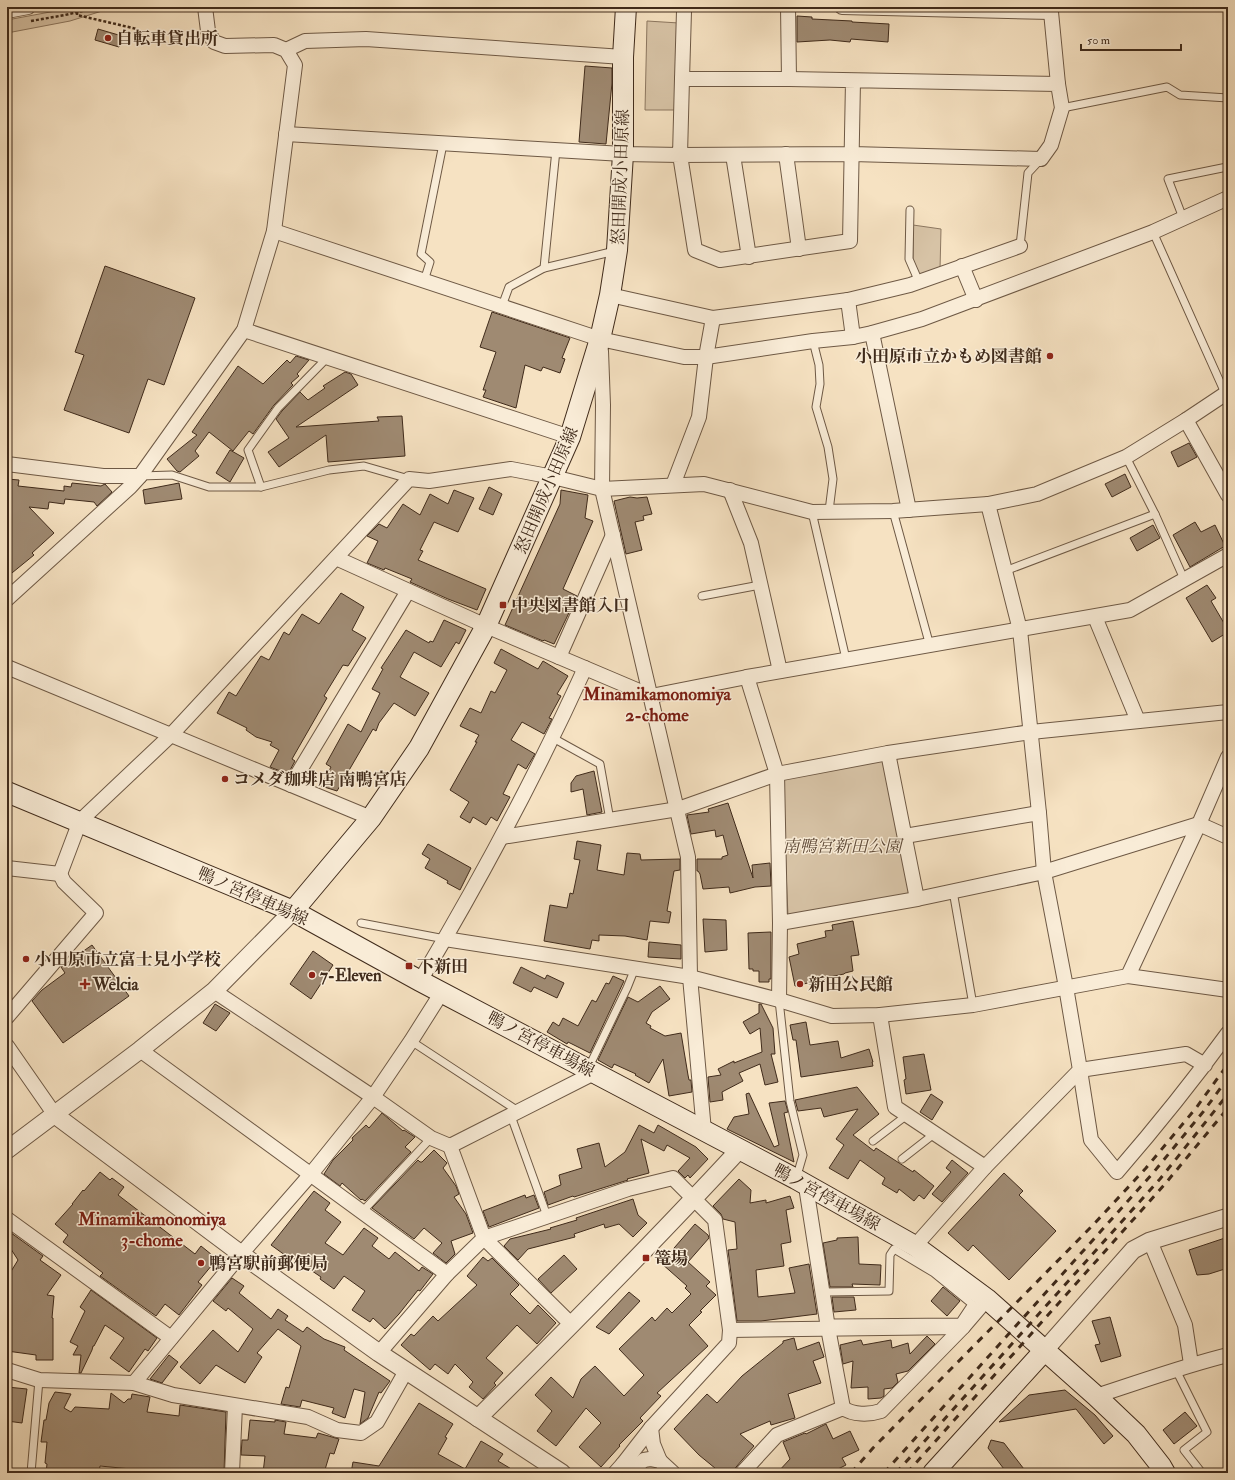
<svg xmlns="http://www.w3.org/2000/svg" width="1235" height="1480" viewBox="0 0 1235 1480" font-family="'IM FELL Double Pica','Noto Serif JP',serif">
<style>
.green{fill:#d7c3a6;stroke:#8c7760}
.building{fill:#9f8a72;stroke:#402b1b}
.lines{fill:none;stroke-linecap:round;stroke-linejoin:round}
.service-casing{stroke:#6e5945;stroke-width:9}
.minor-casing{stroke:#6e5945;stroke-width:16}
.tertiary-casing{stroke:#6e5945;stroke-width:19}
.secondary-casing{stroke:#402b1b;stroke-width:22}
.path{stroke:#402b1b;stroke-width:2.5;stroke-dasharray:3 2;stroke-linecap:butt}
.service{stroke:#f9ecd7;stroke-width:7}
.minor{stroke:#f9ecd7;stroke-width:14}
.tertiary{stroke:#f9ecd7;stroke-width:17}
.secondary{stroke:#f9ecd7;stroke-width:20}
.rail{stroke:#402b1b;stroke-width:3;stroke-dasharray:7 7;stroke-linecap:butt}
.poi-dot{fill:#8f2418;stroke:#f9ecd7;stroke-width:1.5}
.labels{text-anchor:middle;stroke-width:3;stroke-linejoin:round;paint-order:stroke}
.poi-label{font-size:17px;font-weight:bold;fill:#402b1b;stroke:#f9ecd7;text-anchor:start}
.street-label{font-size:17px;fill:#402b1b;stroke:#f9ecd7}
.park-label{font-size:17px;font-style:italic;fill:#5e4937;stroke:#f9ecd7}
.neighbourhood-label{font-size:18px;font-weight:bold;fill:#7a1f14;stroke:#f9ecd7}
</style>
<rect width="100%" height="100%" fill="#f6e2c2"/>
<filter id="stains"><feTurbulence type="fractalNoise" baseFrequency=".005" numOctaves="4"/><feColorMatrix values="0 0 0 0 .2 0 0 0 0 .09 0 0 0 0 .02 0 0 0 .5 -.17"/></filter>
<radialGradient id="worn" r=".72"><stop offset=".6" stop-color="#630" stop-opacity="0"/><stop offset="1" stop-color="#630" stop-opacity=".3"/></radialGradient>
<g class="green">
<path d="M77 7H101L102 11 70 21 7 33V20Z"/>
<path d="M647 21 679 23V110H645Z"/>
<path d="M913 225 941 229 940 270 920 278 913 259Z"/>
<path d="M885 760 910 895 788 916 782 779Z"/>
</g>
<g class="building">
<path d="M797 16 812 17V19L852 21V22L889 24 888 42 851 39 850 42 830 40 797 42Z"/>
<path d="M98 29 122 36 119 47 95 40Z"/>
<path d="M585 66 612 68V83L606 144 579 142Z"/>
<path d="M105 266 195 298 164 385 148 379 129 433 64 410 84 355 75 352Z"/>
<path d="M492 312 570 338 562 358 565 359 560 373 543 367 541 371 525 365 516 408 483 397 486 390H483L496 352 480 347Z"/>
<path d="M296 356 309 360 297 374 299 376 291 383 293 385 274 405 253 434 249 431 233 451 209 432 195 451 199 456 180 472 177 471 167 459 197 435 192 432 238 366 263 384 287 360 290 363Z"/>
<path d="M345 372 351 374 358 385 296 427 379 421 377 417 402 416 405 456 328 462 326 435 279 467 268 452 289 438 276 419 282 411 300 392 308 400 325 388 323 386Z"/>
<path d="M1189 443 1197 457 1178 467 1171 452Z"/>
<path d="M230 450 244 458 230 482 216 473Z"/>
<path d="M1125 474 1131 487 1112 497 1105 484Z"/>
<path d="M7 479 19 480 18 486 64 491V486L71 487 72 483 101 486 105 484 112 492 97 506 94 502 65 499 64 504 49 502 48 509 29 507 54 533 32 553 34 555 7 577Z"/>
<path d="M179 483 182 499 145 504 143 490Z"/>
<path d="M489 487 502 494 493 515 479 509Z"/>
<path d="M454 490 474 498 458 532 434 522 420 550 423 551 418 560 486 589 477 610 448 599 410 582 412 579 385 568 384 570 367 563 378 541 367 536 379 524 387 528 403 504 420 515 430 494 448 504Z"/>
<path d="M561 490 588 495 585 518 593 521 563 589 577 596 554 644 544 640 543 641 505 625 560 504Z"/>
<path d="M630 497 637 498 647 497 652 514 643 516 644 520 635 522 642 550 626 554 614 501Z"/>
<path d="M1195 522 1201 532 1215 525 1225 546 1190 567 1173 535Z"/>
<path d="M1153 525 1160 538 1137 551 1130 538Z"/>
<path d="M1207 585 1216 598 1211 601 1228 630V632L1212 642 1186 598Z"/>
<path d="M341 593 364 607 352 630 366 638 348 666 343 665 324 696 327 698 292 759 295 761 288 774 270 767 279 750 270 745 272 742 256 737 246 730 247 728 217 713 229 692 236 696 261 656 269 660 284 632 289 635 302 614 319 624Z"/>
<path d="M444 620 466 630 459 644 456 642 441 667 414 652 400 677 429 693 415 716 394 703 379 723 376 731 373 729 337 791 321 786 331 767 326 764 348 724 361 732 380 693 372 689 383 669 381 668 406 630 429 643 430 641 433 642Z"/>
<path d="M501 649 538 669 543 661 568 676 557 694 561 696 549 718 552 719 544 734 522 722 511 740 535 754 526 769 518 764 503 794 510 797 497 821 491 817 486 825 473 817 470 823 460 817 469 802 450 790 477 742H475L479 735 460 726 470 708 481 713 491 691 495 693 507 670 494 663Z"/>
<path d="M594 771 602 812 587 815 583 789 571 792V783L576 776Z"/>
<path d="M728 803 753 878 752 865 770 863 771 886 755 887 730 893 729 887 703 889 700 874 698 871H697V859H722V857L728 855 723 835 716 837 715 830 691 834 687 815 709 812 708 809Z"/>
<path d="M577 841 601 845 597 870 624 875 627 853 640 854 641 860 680 859V870L674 871 667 911 671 912 669 923 650 921 647 940 625 936 599 935V941L592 940 590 949 544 941 550 905 567 908 570 893 573 894 580 860 574 859Z"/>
<path d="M428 844 471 868 460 890 447 883 448 881 425 868 430 859 422 854Z"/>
<path d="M703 919 726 920 727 950 705 952Z"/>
<path d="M853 921 859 955 851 956 853 971 845 973 844 974 825 978V979L795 986 789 957 799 954 797 944 826 937 825 931 833 930 832 925Z"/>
<path d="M771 932V979H769V982H759V971H753V969H749L748 933Z"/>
<path d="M649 942 681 945V959L648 957Z"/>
<path d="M92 945 129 996 63 1043 32 1001 42 990 65 973 61 967Z"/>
<path d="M313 951 333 965 311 999 290 984Z"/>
<path d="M521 967 545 979 547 975 564 983 557 998 534 987 531 992 513 983Z"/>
<path d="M613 976 624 981 590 1053 568 1042 567 1044 547 1032 553 1022 559 1026 563 1018 578 1026 592 1000 596 1002 606 983 609 984Z"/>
<path d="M660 986 670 999 652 1012 646 1023 651 1026 650 1028 665 1036 681 1033 688 1075 689 1080H691L692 1092 669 1096 663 1059 649 1083 635 1075 636 1074 614 1064 612 1068 598 1060 628 997 638 1002Z"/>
<path d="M215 1004 230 1013 216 1031 203 1023Z"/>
<path d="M759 1004H761L773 1028 775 1054H771L778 1082 765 1085 760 1064 739 1073 743 1081 722 1092 723 1100 710 1102 708 1077 721 1075 718 1069 734 1061V1063L762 1052 760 1028 750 1034 743 1022 759 1013Z"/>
<path d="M806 1022 810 1045 838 1041 841 1058 869 1049 873 1062H872L873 1066 801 1077 796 1040H793L790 1025Z"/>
<path d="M924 1054 931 1090 906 1094 904 1080 906 1079 903 1057Z"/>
<path d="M857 1087 879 1114 853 1135 874 1151 876 1148 913 1172 914 1170 934 1186 924 1199 919 1195 914 1201 899 1189 897 1193 882 1184 885 1178 860 1160 848 1179 829 1168 844 1145 836 1139 858 1109 824 1117 821 1108 798 1111 795 1100Z"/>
<path d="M749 1093 774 1147 779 1145 769 1103 785 1101 788 1112 784 1113 794 1162 727 1129 734 1117 749 1114 746 1094Z"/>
<path d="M931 1094 943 1102 932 1120 920 1112Z"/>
<path d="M382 1113 403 1131 404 1130 415 1137 405 1147 411 1152 365 1201 362 1199 361 1200 342 1183 340 1186 324 1174 333 1160 353 1140 352 1138 366 1125 369 1128Z"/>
<path d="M639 1125 654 1133 658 1125 696 1147 708 1159 690 1178 688 1175 685 1178 678 1171 690 1158 667 1145 664 1151 641 1139 649 1173 627 1179 628 1180 574 1197 573 1196 548 1205 544 1192 561 1185 559 1175 582 1168 577 1149 599 1143 605 1167 625 1152Z"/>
<path d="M434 1150 447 1163 443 1168 456 1186 459 1194 454 1197 466 1214 473 1233 451 1241 455 1254 446 1263 433 1253 442 1243 424 1228 414 1239 372 1208 418 1160 420 1162H422Z"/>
<path d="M952 1160 968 1173 942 1202 932 1194 951 1172 946 1168Z"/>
<path d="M100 1172 110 1180 112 1178 124 1187 118 1195 195 1254 201 1246 217 1259 198 1282 202 1285 179 1315 165 1304 156 1316 100 1276 103 1273 63 1242 68 1235 55 1224 73 1204H72L83 1190 84 1191Z"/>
<path d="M1004 1173 1023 1191 1019 1195 1056 1231 1009 1280 973 1245 968 1251 948 1233Z"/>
<path d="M739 1179 751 1190 750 1203 766 1200V1203L790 1196 794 1208 786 1210 791 1242 781 1244 784 1266 756 1270 758 1297 795 1293 789 1268 809 1264 817 1314 761 1321H737L728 1250 737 1249 735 1222 723 1219 721 1214 713 1206Z"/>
<path d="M314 1191 330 1203 325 1210 341 1222 325 1243 343 1255 364 1228 378 1238 372 1246 389 1259 395 1252 419 1271 422 1267 433 1274 420 1291 418 1290 399 1314 385 1329 373 1318 370 1322 352 1310 365 1291 344 1276 334 1289 320 1279 321 1277 290 1256 289 1258 271 1245Z"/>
<path d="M525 1195 526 1198 534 1195 539 1208 489 1227 483 1211Z"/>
<path d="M633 1199 638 1215 647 1223 633 1237 619 1224 605 1228 604 1224 574 1234 575 1237 528 1249 518 1260 504 1246 510 1239 551 1229 550 1228 577 1220 576 1218Z"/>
<path d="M695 1224 708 1235 709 1238 688 1262 710 1282 706 1286 716 1295 700 1311 702 1312 689 1325 708 1346 657 1393 661 1396 640 1418 643 1421 619 1445 620 1446 601 1467 579 1447 601 1423 586 1408 556 1446 537 1431 552 1411 535 1395 551 1377 573 1398 581 1379 595 1366 624 1396 644 1375 619 1349 652 1317 655 1321 667 1308 672 1313 691 1294 685 1288 687 1286 661 1263Z"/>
<path d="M7 1230 43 1256 40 1260 61 1275 47 1295 54 1296 52 1318H53V1360H36V1355L7 1351V1295L9 1283 7 1282V1278L18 1260 7 1243Z"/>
<path d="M858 1237 859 1264 881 1265 880 1285 852 1284 853 1287H830L823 1243 837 1240V1238Z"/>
<path d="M1228 1237V1268L1209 1274 1197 1275 1189 1250Z"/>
<path d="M564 1255 577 1269 551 1293 538 1279Z"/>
<path d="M483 1257 488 1261 492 1258 519 1285 510 1294 530 1314 538 1305 556 1323 537 1344 517 1325 486 1358 503 1373 494 1383 496 1385 483 1399 469 1387 473 1382 455 1364 448 1374 435 1364 430 1370 401 1345 411 1334 414 1336 433 1316 438 1321 477 1285 467 1276Z"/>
<path d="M232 1278 244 1286 239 1293 271 1319 278 1309 288 1316 285 1320 303 1332 307 1327 324 1339 345 1347 344 1350 390 1381 381 1393 379 1392 368 1418 360 1424 365 1392 354 1389 345 1418 332 1413 334 1408 302 1400 300 1407 281 1404 286 1387 289 1388 301 1346 278 1329 257 1353 262 1357 245 1383 216 1365 200 1384 180 1367 213 1330 238 1352 253 1329 228 1308 226 1311 213 1301Z"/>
<path d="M943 1287 960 1301 947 1316 931 1301Z"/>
<path d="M91 1290 157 1338 148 1351 145 1349 129 1372 110 1358 124 1338 105 1325 94 1346H93L92 1350 81 1373H79L81 1355H73L78 1346 70 1342 85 1311 80 1307Z"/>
<path d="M629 1292 640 1301 609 1334 596 1327Z"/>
<path d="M832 1297H854L856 1310 834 1312Z"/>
<path d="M1110 1317 1121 1356 1101 1362 1095 1345 1100 1344 1092 1321Z"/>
<path d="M927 1336 935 1344 908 1371 896 1374 898 1382 892 1388 884 1389V1396L881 1398 868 1399V1387L851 1388 853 1361 843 1364 840 1345 861 1340 863 1345 891 1340 892 1348 908 1343 910 1354Z"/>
<path d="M794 1338 797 1350 819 1342 824 1357 813 1361 821 1383 788 1394 795 1418 771 1425 770 1421 740 1434 754 1446 731 1473H721L699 1455 674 1429 707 1394 717 1403 742 1376 783 1343V1341Z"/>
<path d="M169 1355 178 1362 162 1383 150 1379Z"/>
<path d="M7 1387 27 1389 22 1423 7 1421Z"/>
<path d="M1065 1390 1095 1415 1113 1436 1104 1444 1076 1409 999 1422 1029 1395Z"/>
<path d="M55 1392 71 1394 64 1408 71 1412 75 1407 109 1409 111 1393 124 1403 128 1399H131L132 1394 150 1397 147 1412 179 1416 180 1405 226 1412 224 1473H131V1469L100 1466 99 1473 61 1471V1473H46L47 1464 45 1463 47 1442H41L44 1420H46L49 1403Z"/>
<path d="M419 1403 453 1424 445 1437 447 1438 438 1454 465 1469 481 1441 503 1454 498 1461 518 1473H351L353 1462 379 1466Z"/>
<path d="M1185 1412 1197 1426 1174 1444 1163 1430Z"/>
<path d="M250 1420 275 1422V1420L286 1422 284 1434 316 1438 318 1433 339 1439 334 1454 330 1453 324 1473H263L265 1456 241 1455 242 1440H248Z"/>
<path d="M826 1424 833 1439 850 1431 859 1450 842 1458 846 1465 830 1473H777L790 1459 783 1442 805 1433 806 1434Z"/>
<path d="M991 1440 1004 1443 1027 1473H1007L988 1448Z"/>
</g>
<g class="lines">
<g class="service-casing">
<g id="service">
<path d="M1062 108 1167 87 1180 95 1228 98"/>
<path d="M910 210 909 259 919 282"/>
<path d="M1183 218 1168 179 1227 167 1228 163"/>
<path d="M1153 232 1225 393"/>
<path d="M1020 246 1028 173 1041 159"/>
<path d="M544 268 556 150"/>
<path d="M424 281 430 262 421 254 443 144"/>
<path d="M502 306 509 287 544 268 615 251"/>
<path d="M813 341 819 365 820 384 816 407 828 447 833 479 829 511"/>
<path d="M1126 457 1155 514 1184 579"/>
<path d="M140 476 172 475 209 487H261L329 470 364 466 409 479"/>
<path d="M261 487 248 450 278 408 327 358"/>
<path d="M893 511 930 646"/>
<path d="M812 512 846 659"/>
<path d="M1005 571 1155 514"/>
<path d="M702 596 760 585"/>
<path d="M553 738 600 764 610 820"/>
<path d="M953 891 973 1005"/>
<path d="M361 923 445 939"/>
<path d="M779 1000 790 1101 803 1155 796 1179"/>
<path d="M411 1041 518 1111"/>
<path d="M588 1069 627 988 635 968"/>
<path d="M511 1116 547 1216"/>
<path d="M873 1141 907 1115"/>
<path d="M902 1159 934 1134"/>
<path d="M362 1212 431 1138"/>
<path d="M894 1249 934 1273 972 1304 960 1322 830 1323 826 1292 889 1291 890 1255Z"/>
<path d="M1176 1370 1207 1432 1184 1450 1202 1473"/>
<path d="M31 1473 39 1380"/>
</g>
</g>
<g class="minor-casing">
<g id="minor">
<path d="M788 7 789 79"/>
<path d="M842 7 1051 12V7"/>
<path d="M7 11 28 7"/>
<path d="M1051 12 1058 84"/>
<path d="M286 50 305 41 366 39 623 57"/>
<path d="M682 79 684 11"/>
<path d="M286 134 623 154 680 155 682 79H789L1058 84 1062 108 1051 145 1041 159 852 154 680 155 695 250 720 260 850 241 853 81"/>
<path d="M786 154 799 249"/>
<path d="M733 155 749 257"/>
<path d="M274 231 600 339 684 357H706L813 341 853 337 872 333 922 319 1153 232 1228 198"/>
<path d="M962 266 976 300"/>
<path d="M610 295 713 318 848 300 910 285 1020 246"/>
<path d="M848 300 853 337"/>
<path d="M244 330 570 437"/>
<path d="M872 333 909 510"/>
<path d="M601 351 603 405 602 489 688 857 690 977 704 1131"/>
<path d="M1186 420 1228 495"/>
<path d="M7 464 103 476H140L244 330 274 231 295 65 286 50 274 45 225 46 214 42 208 31 205 7"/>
<path d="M673 485 699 417 706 357 713 318"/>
<path d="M730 490 751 543 780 671"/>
<path d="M988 504 1020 630 1039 813 1044 872 1199 824 1228 837"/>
<path d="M336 558 486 626 651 696 747 677 1130 610 1228 555"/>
<path d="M7 599 130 487 140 476"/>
<path d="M1095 617 1138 721"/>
<path d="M559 657 613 535"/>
<path d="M7 667 371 818"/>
<path d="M747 677 777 774 780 923 917 899 1044 872 1066 987 1080 1070 985 1167 915 1246"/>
<path d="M888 753 917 899"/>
<path d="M291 785 408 591"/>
<path d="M905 836 1039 813"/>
<path d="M502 837 678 809 777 774 888 753 1031 732 1228 712"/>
<path d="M7 868 60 874 80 821 171 735 409 479 429 481 511 469 553 477 602 489 704 484 812 512 893 511 988 504 1037 494 1126 457 1186 420 1228 392"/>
<path d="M445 939 690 977 779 1000 832 1016 880 1015 973 1005 1128 976 1228 990"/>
<path d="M1128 976 1199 824 1228 757"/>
<path d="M420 981C480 880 536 776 585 668"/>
<path d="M214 991 373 1097 431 1138 450 1146 594 1073"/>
<path d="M779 1000 780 923"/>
<path d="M880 1015 895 1107 985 1167"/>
<path d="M7 1017 96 913 64 882 60 874"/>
<path d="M7 1046 55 1115"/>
<path d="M140 1050 447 1274"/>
<path d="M1205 1065 1186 1054 1080 1070 1091 1140 1117 1172C1156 1127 1193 1081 1228 1033"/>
<path d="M450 1146 484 1238 572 1325"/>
<path d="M812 1189 807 1193 828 1328 843 1408"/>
<path d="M7 1219 171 1338"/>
<path d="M1150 1241 1185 1325 1191 1364"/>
<path d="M730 1330 963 1327"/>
<path d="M379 1353 447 1274 484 1238 628 1189 673 1178 715 1220 730 1330 729 1343 651 1428 623 1464"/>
<path d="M7 1370 39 1380 134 1383 173 1395 308 1417 337 1430 361 1433 377 1422 406 1371"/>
<path d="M134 1383 241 1254 311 1174 373 1097 411 1041 442 992"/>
<path d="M1096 1396C1140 1382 1183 1366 1228 1355"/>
<path d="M651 1428 653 1444 660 1461"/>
<path d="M232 1473 235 1406"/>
<path d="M615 1473 623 1464H639L644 1460 650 1459 660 1461 673 1473"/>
<path d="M742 1473 777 1435 843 1408C853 1415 869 1415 881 1411L963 1327 987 1299"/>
</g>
</g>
<g class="tertiary-casing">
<g id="tertiary">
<path d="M55 1115 241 1254 379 1353 562 1473"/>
<path d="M7 1150 140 1050 214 991 293 911"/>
<path d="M1044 1351 1133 1250 1150 1241 1228 1217"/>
<path d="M478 1418C567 1330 654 1242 739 1150"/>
</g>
</g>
<g class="secondary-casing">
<g id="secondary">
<path d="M7 792 293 911 420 981 796 1179 915 1246 987 1299 1096 1396 1136 1434 1161 1466 1165 1473"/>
<path d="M293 911 371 818 419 748 486 626 570 437 600 339 610 295 617 250 623 154V57L626 7"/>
<path d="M933 1473 1044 1351"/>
</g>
</g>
<g class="path">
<path d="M77 12V15L137 29"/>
<path d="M31 21 65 15 99 7"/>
</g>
<use href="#service" class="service"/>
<use href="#minor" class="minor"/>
<use href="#tertiary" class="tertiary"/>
<use href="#secondary" class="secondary"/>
<g class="rail">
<path d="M851 1473 873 1448 1094 1224 1146 1168 1196 1108 1228 1064"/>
<path d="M884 1473 1153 1173 1203 1112 1228 1078"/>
<path d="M896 1473 1160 1179 1228 1094"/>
<path d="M907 1473 1165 1184 1228 1108"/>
</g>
</g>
<g class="poi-dot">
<circle cx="108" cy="38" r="4"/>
<circle cx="1050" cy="356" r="4"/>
<rect x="499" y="601" width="8" height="8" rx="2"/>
<circle cx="225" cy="779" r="4"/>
<circle cx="26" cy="959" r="4"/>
<rect x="405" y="962" width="8" height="8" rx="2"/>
<circle cx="312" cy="975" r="4"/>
<path d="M83 978h4v4h4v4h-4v4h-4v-4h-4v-4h4z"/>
<circle cx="800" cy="984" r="4"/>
<rect x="642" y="1254" width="8" height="8" rx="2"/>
<circle cx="201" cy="1263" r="4"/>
</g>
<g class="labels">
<g class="poi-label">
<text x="116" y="44">自転車貸出所</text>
<text x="1042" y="362" text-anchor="end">小田原市立かもめ図書館</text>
<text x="511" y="611">中央図書館入口</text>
<text x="233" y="785">コメダ珈琲店 南鴨宮店</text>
<text x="34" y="965">小田原市立富士見小学校</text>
<text x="417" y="972">下新田</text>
<text x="320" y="981">7-Eleven</text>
<text x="93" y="990">Welcia</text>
<text x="808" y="990">新田公民館</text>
<text x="654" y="1264">篭場</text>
<text x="209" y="1269">鴨宮駅前郵便局</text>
</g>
<g class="street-label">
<text transform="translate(620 177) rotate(-88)" y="6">怒田開成小田原線</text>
<text transform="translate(546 490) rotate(-67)" y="6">怒田開成小田原線</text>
<text transform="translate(253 896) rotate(24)" y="6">鴨ノ宮停車場線</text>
<text transform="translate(541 1044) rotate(28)" y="6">鴨ノ宮停車場線</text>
<text transform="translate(827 1197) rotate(29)" y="6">鴨ノ宮停車場線</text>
</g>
<g class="park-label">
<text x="842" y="852">南鴨宮新田公園</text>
</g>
<g class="neighbourhood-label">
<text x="657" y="700">Minamikamonomiya<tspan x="657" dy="21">2-chome</tspan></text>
<text x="152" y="1225">Minamikamonomiya<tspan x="152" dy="21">3-chome</tspan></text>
</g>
</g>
<rect width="1235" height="1480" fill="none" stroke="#f6e2c2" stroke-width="24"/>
<rect x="8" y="8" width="1219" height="1464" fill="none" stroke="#402b1b" stroke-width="2"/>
<rect x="12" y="12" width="1211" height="1456" fill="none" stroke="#402b1b"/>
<path d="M1081 44v6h100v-6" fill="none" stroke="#402b1b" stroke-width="2"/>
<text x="1087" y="44" font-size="12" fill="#402b1b" stroke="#f9ecd7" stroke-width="3" paint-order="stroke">50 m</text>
<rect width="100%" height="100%" filter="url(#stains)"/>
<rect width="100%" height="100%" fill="url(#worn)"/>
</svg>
